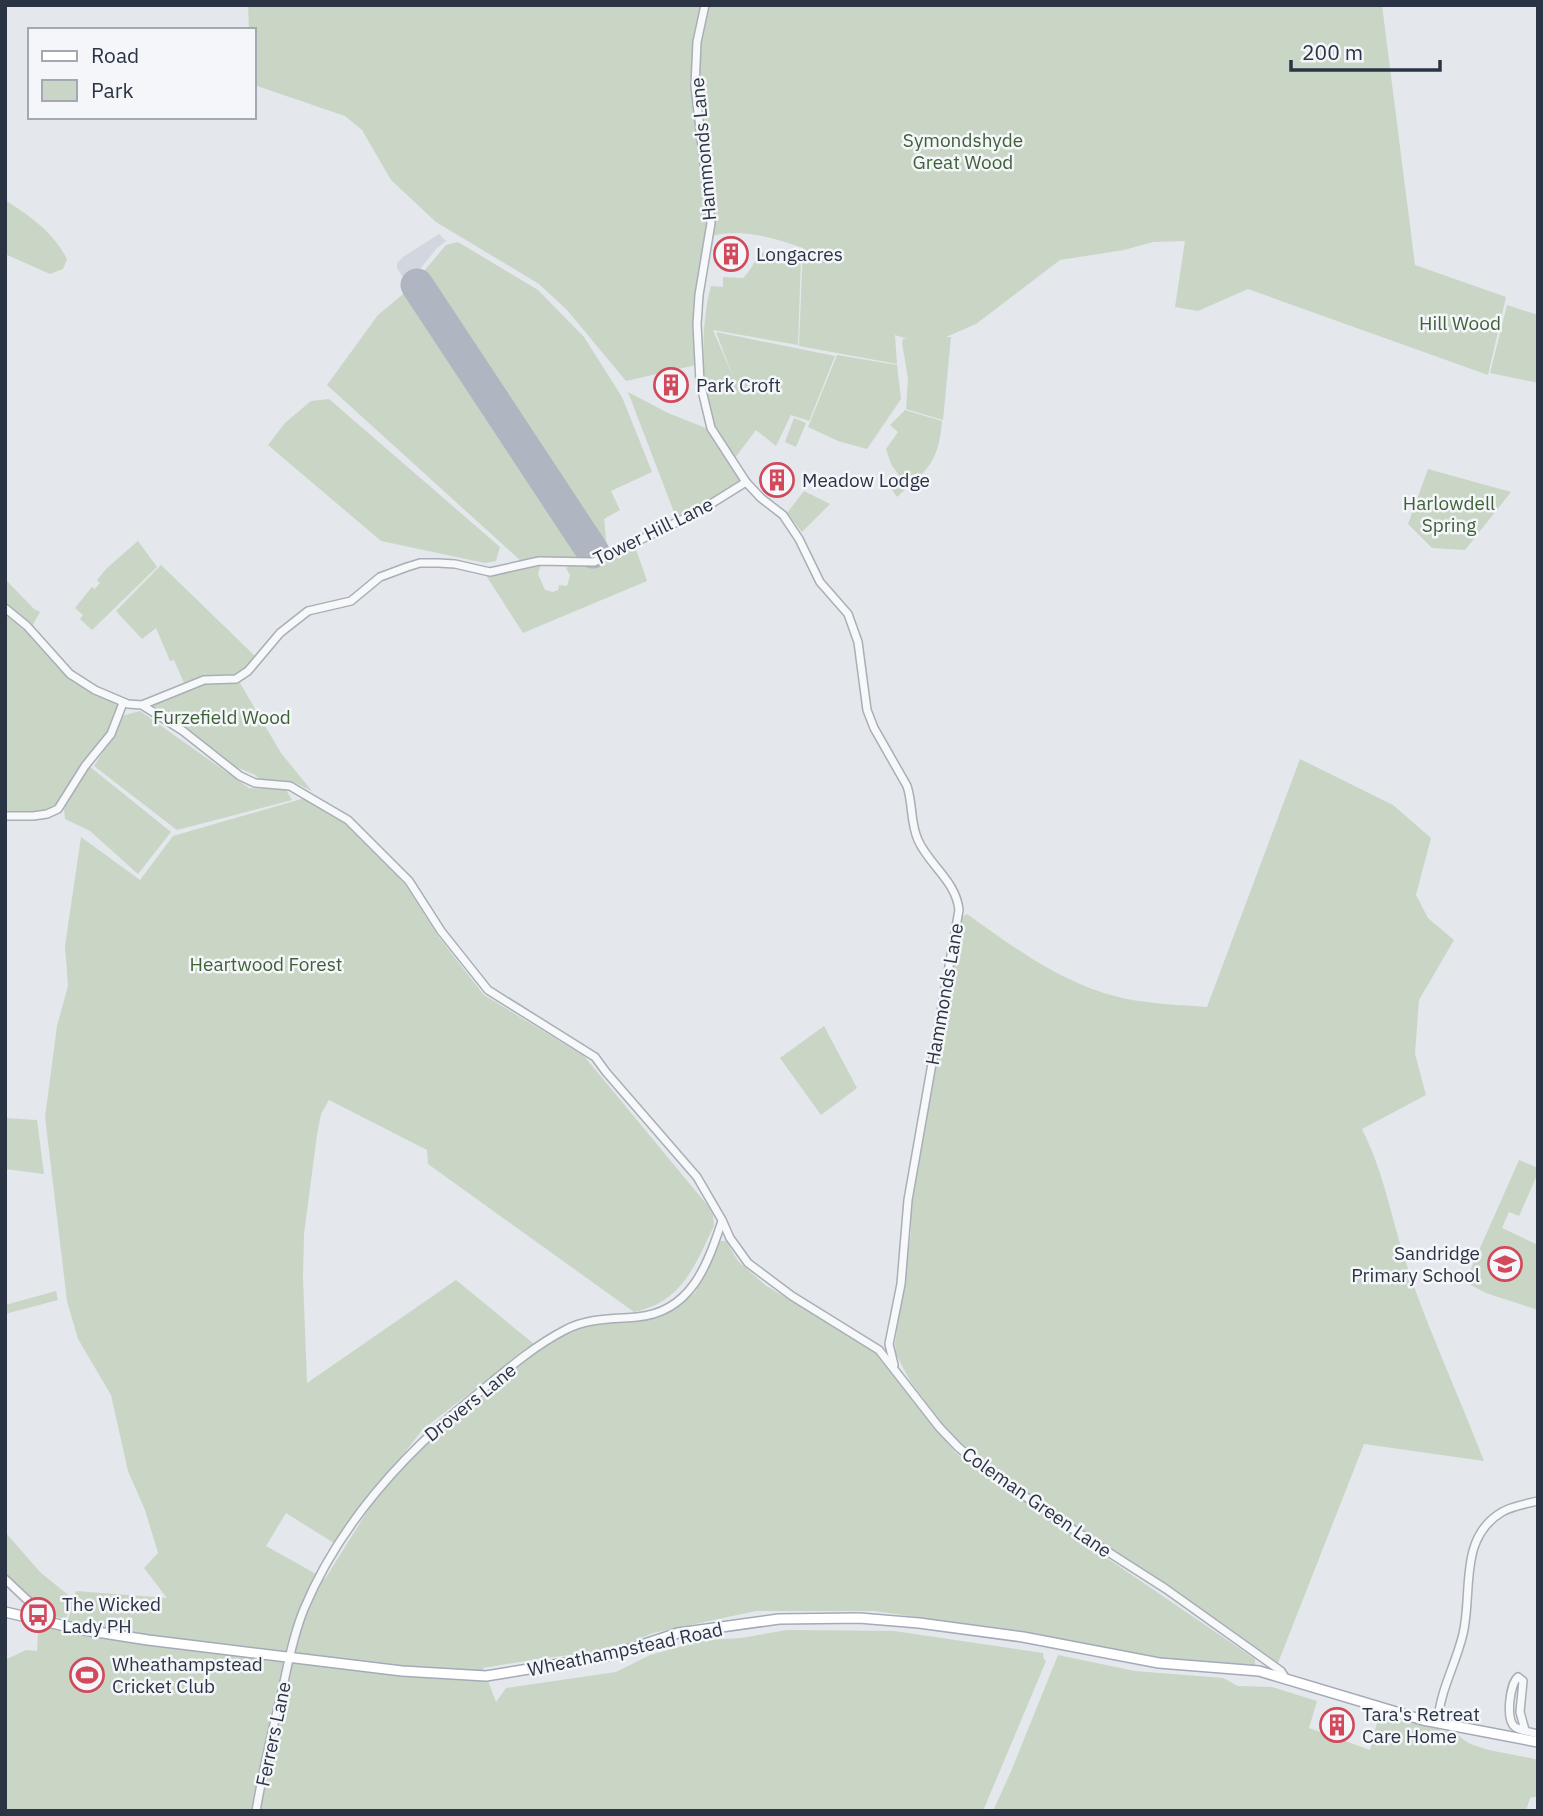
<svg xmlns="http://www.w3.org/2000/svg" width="1543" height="1816" viewBox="0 0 1543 1816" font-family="'IBM Plex Sans',sans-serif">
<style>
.built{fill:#d2d6de}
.green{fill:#c9d6c5}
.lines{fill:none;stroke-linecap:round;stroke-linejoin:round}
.runway{stroke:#b0b6c1;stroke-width:33}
.minor-casing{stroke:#a9aeb7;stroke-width:10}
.major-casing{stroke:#a3abb8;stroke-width:12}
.minor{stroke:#f7f8fa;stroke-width:7}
.major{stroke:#fff;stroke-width:9}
.labels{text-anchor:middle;stroke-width:5;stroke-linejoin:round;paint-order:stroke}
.park-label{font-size:19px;fill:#3f6138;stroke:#f4f6f9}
.street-label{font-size:19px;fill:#2b3445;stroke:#f4f6f9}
.poi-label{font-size:19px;fill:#2b3445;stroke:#f4f6f9;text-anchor:start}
</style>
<rect width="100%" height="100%" fill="#e4e7ec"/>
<path class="built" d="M439 234 446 241 437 248 416 274 584 524 604 519 607 553 603 555 590 560 413 289 409 287 397 268V263L403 257Z"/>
<g class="green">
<path d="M248 5H1382L1415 265 1506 297 1488 375 1248 289 1198 311 1175 307 1185 241 1153 242 1124 250 1060 260 976 324 946 337H951L943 420 906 409 908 378 902 343 903 339H907L895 335 897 364 799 346 803 248C774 238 736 226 706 238L696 365 626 381 567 310 539 284 436 222 391 180 362 130 345 116 254 85V30H249Z"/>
<path d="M5 200C31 217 52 231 67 259L63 269 50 274 5 254Z"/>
<path d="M458 242 538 290 584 337 622 397 652 472 611 491 620 510 604 519 607 553 590 560 552 557 522 562 327 385 378 315 408 290 446 245Z"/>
<path d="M765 252 801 256 798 345 713 330 733 377 716 332 835 356 809 421 791 415 776 446 756 430 735 458C728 448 718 437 714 426 701 389 700 324 711 286L723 287V277L743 278C752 270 754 258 765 252Z"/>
<path d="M1507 305 1538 315V383L1490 373Z"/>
<path d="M837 355 897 365 901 399 867 449 838 441 808 427Z"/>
<path d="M628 392 668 413 706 428 743 482 677 520Z"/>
<path d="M329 399 500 547 496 561 485 563 381 541 268 445 285 423 311 401Z"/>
<path d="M905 410 942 421C939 462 927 471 897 497L890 487 900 477 891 464 886 449 898 432 890 425Z"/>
<path d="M794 418 806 423 796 447 785 442Z"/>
<path d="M1428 469 1511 492 1465 550 1432 548 1408 524Z"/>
<path d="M804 491 830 504 802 532 787 513Z"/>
<path d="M138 541 157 567 92 630 80 619 83 615 75 608 92 587 95 589 100 583 97 580 107 568Z"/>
<path d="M635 546 647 581 523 633 485 574 541 564 538 574 545 590 553 592 558 590 559 585 567 586 570 575 566 568C574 563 579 567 588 566 604 564 620 554 635 546Z"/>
<path d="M161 565 255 656C239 685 213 673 184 683L174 660 170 661 156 628 142 639 116 611Z"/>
<path d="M5 579 34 609 40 612 31 628 68 670 106 691 122 698 109 734 83 762 57 803 48 809 29 813 5 812Z"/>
<path d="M215 680 226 684 240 683 281 753 312 791 293 782 260 780 255 775 227 763 192 732 150 708V702L203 682Z"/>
<path d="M140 711 249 788 286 790 292 800 177 830 94 766 113 736 122 716Z"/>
<path d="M1300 759 1393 805 1431 838 1416 895 1428 918 1454 940 1419 1000 1415 1054 1426 1095 1362 1129C1385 1175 1391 1218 1407 1266 1429 1332 1459 1396 1484 1461L1364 1444 1278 1663 1166 1584 1043 1507 974 1458 946 1429 910 1381 896 1354 895 1343 911 1233V1199L962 917 967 914C1016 949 1067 987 1127 999 1153 1004 1180 1005 1207 1007Z"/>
<path d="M89 766 171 832 138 874 90 831 65 819 64 809Z"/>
<path d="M305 798 344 822 385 862 404 883 438 936 484 995 584 1056 708 1206 713 1215 714 1226C694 1267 682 1302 634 1312L428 1164 427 1150 329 1100 321 1114 317 1135 304 1234 303 1278 307 1383 456 1280 534 1344 423 1429 334 1543 286 1513 266 1546 325 1579 370 1507 399 1471 439 1428 546 1345 580 1326 652 1318 676 1307 695 1293 720 1241H726L738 1261 765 1285 876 1352 901 1386 954 1451 972 1466 1255 1659V1665L1172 1661 1037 1634 874 1611H756L653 1633 608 1651 544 1658 483 1668 496 1702 506 1688 616 1672 650 1655 679 1647 706 1640 741 1638 787 1630 894 1631 1043 1653 1044 1659 1046 1661 983 1811H5V1660L26 1650 37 1651 39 1617 67 1624 73 1600 66 1618C43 1620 22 1590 7 1575L5 1532 40 1572 73 1599 76 1591 167 1598 144 1568 158 1553 145 1510 128 1471 111 1395 78 1339 67 1301 45 1117 57 1026 68 986 65 946 81 837 140 880 173 836Z"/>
<path d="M824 1026 857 1088 821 1115 780 1058Z"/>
<path d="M5 1118 37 1120 44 1174 5 1169Z"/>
<path d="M1519 1160 1538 1168V1173L1519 1216 1509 1212 1502 1228 1538 1245V1310L1486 1293 1465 1282Z"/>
<path d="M56 1291 58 1300 5 1314V1305Z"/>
<path d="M1058 1655 1135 1671 1223 1678 1238 1686 1272 1687 1317 1701 1309 1728 1370 1750 1379 1715 1458 1734C1468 1751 1519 1754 1538 1760V1796L1530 1798 1526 1811H993L1012 1769Z"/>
</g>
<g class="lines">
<path class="runway" d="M417 285 593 552"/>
<g class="minor-casing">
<g id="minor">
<path d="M705 5 697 42 695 86 711 223 699 295 697 324 700 382 711 428 746 482 761 498 783 515 799 539 820 582 848 614 858 642 867 710 874 728 907 786C913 804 910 822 918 840 929 865 956 881 959 910L908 1200 901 1284 889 1344 894 1365"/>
<path d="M5 608 27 626 70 674 95 690 128 704 142 705 183 731 240 776 255 783 290 786 348 820 409 881 441 931 488 990 595 1057 606 1072 697 1177 722 1220 730 1238 748 1263 792 1296 879 1350 939 1427 958 1447 976 1462 1063 1523 1166 1589 1281 1671 1286 1679"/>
<path d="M142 705 204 680 236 679 248 671 280 633 308 611 351 601 380 577 407 567 420 563H438L455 564 490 572 539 561 594 562 698 512 746 482"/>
<path d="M5 816H33L47 814 58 809 85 766 111 734 123 703"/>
<path d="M5 1579 39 1611 43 1621"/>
<path d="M1438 1721C1440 1690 1456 1664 1463 1634 1473 1592 1458 1538 1502 1512 1512 1506 1526 1504 1538 1501"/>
<path d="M1525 1730 1520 1712 1523 1681 1518 1677C1510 1683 1505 1720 1515 1727 1521 1731 1531 1732 1538 1734"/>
<path d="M256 1811C263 1771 272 1731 282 1691 288 1664 293 1636 304 1609 340 1523 403 1454 475 1396 503 1373 532 1347 565 1330 587 1318 612 1319 637 1317 691 1312 707 1266 722 1221"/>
</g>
</g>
<g class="major-casing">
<path id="major" d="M5 1612 78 1629 148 1640 402 1671 486 1676 608 1656 678 1633 779 1619 859 1618 919 1623 1023 1637 1159 1663 1259 1671 1423 1720 1538 1742"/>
</g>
<use href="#minor" class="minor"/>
<use href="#major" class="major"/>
</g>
<defs>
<g id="building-ring" transform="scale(1.75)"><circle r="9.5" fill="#f4f6f9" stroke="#d1495b" stroke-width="1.5"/><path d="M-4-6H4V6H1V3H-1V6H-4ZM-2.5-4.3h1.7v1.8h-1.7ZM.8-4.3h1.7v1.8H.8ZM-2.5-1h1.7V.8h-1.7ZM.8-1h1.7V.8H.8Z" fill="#d1495b"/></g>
<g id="school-ring" transform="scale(1.75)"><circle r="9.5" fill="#f4f6f9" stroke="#d1495b" stroke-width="1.5"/><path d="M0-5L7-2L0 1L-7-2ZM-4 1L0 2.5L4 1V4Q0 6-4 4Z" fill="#d1495b"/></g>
<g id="bus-ring" transform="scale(1.75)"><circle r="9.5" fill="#f4f6f9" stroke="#d1495b" stroke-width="1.5"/><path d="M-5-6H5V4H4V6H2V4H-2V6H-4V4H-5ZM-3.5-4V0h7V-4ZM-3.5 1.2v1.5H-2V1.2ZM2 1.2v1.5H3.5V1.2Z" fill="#d1495b"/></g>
<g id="stadium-ring" transform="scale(1.75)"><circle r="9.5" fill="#f4f6f9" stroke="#d1495b" stroke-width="1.5"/><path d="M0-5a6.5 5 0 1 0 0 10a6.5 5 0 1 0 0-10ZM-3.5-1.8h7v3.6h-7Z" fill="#d1495b"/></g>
</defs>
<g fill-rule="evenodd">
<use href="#building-ring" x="731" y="254"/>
<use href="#building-ring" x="671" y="385"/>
<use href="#building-ring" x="777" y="480"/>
<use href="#school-ring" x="1505" y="1264"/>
<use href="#bus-ring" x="38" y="1615"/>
<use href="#stadium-ring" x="87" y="1675"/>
<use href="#building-ring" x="1337" y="1725"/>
</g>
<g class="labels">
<g class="park-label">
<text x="963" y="147">Symondshyde<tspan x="963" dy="22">Great Wood</tspan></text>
<text x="1460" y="330">Hill Wood</text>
<text x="1449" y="510">Harlowdell<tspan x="1449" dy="22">Spring</tspan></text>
<text x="222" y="724">Furzefield Wood</text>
<text x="266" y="971">Heartwood Forest</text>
</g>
<g class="street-label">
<text transform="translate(703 149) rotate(-95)" y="7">Hammonds Lane</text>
<text transform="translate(653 531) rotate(-26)" y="7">Tower Hill Lane</text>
<text transform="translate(944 994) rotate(-80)" y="7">Hammonds Lane</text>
<text transform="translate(470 1402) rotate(-39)" y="7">Drovers Lane</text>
<text transform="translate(1037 1502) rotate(35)" y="7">Coleman Green Lane</text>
<text transform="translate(625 1649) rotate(-12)" y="7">Wheathampstead Road</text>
<text transform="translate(273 1734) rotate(-78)" y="7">Ferrers Lane</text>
</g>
<g class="poi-label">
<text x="756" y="261">Longacres</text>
<text x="696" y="392">Park Croft</text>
<text x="802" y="487">Meadow Lodge</text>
<text x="1480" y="1260" text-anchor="end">Sandridge<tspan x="1480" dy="22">Primary School</tspan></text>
<text x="62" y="1611">The Wicked<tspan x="62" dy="22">Lady PH</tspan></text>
<text x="112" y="1671">Wheathampstead<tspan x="112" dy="22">Cricket Club</tspan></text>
<text x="1362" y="1721">Tara's Retreat<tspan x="1362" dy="22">Care Home</tspan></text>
</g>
</g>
<rect width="1543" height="1816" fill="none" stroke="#2b3445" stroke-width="14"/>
<rect x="28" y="28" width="228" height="91" fill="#f4f6f9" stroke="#a4a8b1" stroke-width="2"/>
<rect x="42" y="51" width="35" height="10" fill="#ffffff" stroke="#a4a8b1" stroke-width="2"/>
<text x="91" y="63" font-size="21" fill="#2b3445">Road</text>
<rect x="42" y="80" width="35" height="21" fill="#c9d6c5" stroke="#a4a8b1" stroke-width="2"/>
<text x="91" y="98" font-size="21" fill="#2b3445">Park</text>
<path d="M1291 60v10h149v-10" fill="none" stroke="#2b3445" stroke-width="3.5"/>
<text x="1302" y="60" font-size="21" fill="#2b3445" stroke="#f4f6f9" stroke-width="5" paint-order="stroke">200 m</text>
</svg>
